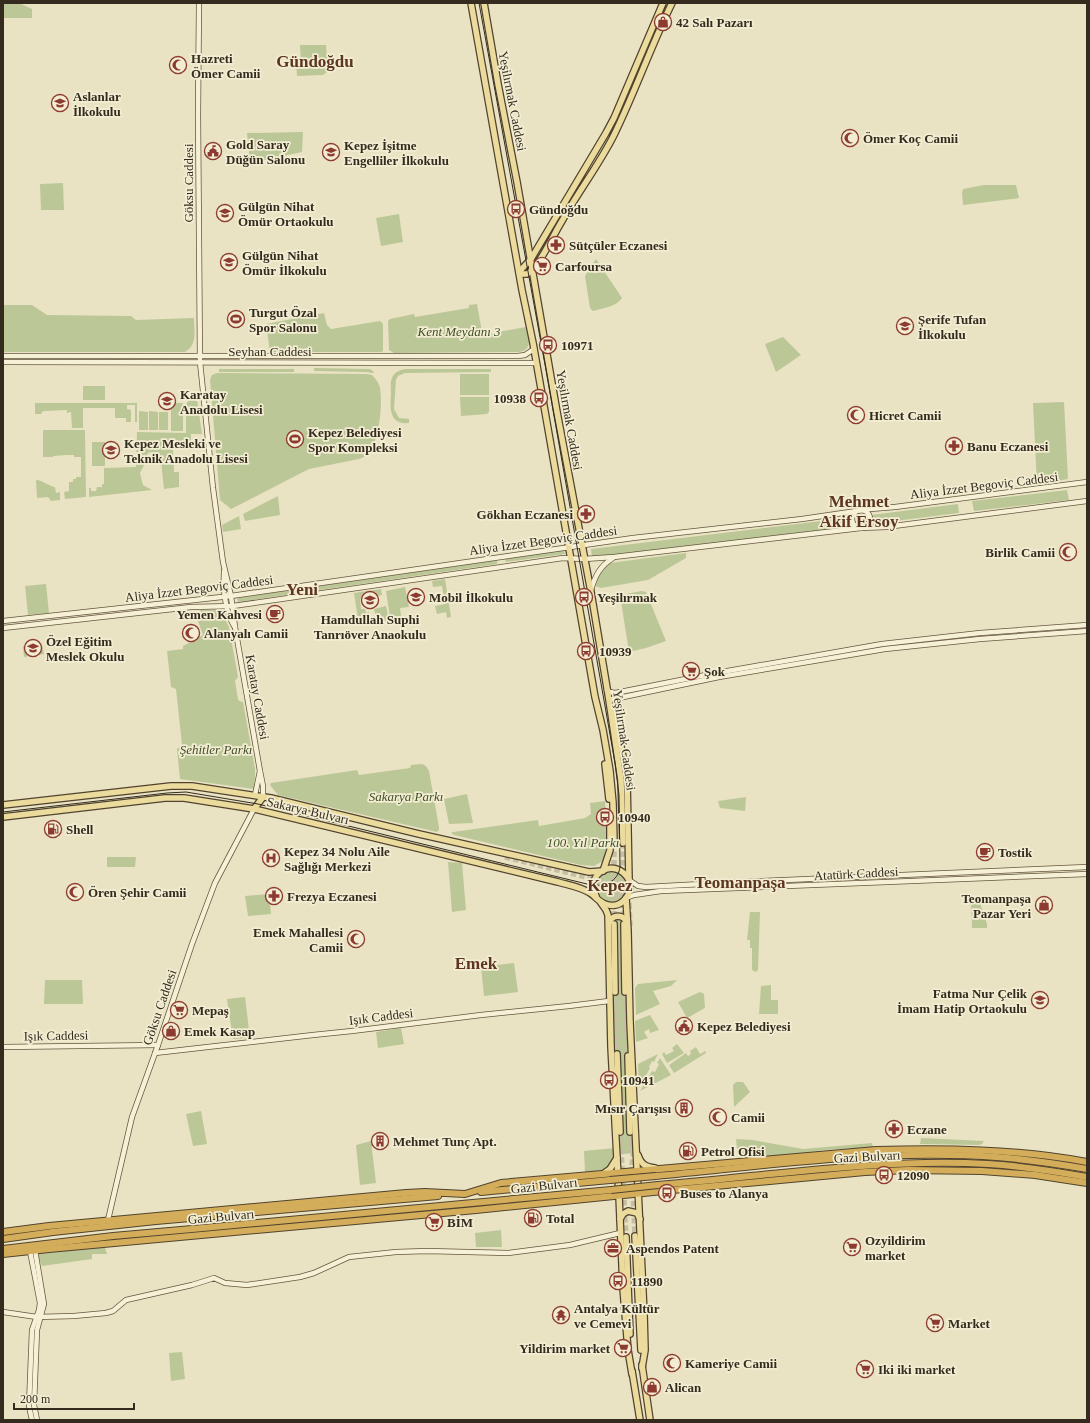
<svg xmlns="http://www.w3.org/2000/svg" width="1090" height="1423" viewBox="0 0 1090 1423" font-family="'Times New Roman',serif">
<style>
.green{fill:#bcc798}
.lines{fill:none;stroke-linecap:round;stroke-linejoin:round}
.primary-tunnel{stroke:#c6bea2;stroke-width:5.5;stroke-dasharray:5.5 3;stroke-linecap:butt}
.secondary-casing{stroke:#65563f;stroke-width:6}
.primary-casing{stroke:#51432f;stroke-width:8}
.highway-casing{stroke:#51432f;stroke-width:8}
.secondary{stroke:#f6f0d6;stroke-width:4.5}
.primary{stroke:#ebdc9e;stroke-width:5.5}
.highway{stroke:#d3ad5a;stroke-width:6}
.tram{stroke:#342b1e;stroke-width:1}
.highway-bridge-casing{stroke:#51432f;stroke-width:8;stroke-linecap:butt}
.highway-bridge{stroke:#d3ad5a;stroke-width:6}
.labels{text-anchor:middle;stroke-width:3.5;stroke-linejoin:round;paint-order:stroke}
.poi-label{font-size:13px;font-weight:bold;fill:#342b1e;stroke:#f2edd2;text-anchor:start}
.street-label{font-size:13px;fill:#342b1e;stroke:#f2edd2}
.park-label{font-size:13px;font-style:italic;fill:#404f27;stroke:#f2edd2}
.district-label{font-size:17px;font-weight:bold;fill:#5d3521;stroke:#f2edd2}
</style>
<rect width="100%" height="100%" fill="#eae3c3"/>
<g class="green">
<path d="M3 3H19L32 9V18H3Z"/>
<path d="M300 45H326L328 71 323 75 297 76 296 61H301Z"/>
<path d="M303 132 302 152 250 163 247 133Z"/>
<path d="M63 183 64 210H41L40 184Z"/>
<path d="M984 185H1016L1019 198 963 205 962 193 963 189Z"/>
<path d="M399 214 403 242 381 246 376 218Z"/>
<path d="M596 259 622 298C616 307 603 308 593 311L590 308 585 276Z"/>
<path d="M477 304 482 332 487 334 526 327C529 337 533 349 520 352L394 353 389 350 388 321 390 319 414 314 415 317 469 308V305Z"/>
<path d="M3 305H32L47 315 131 316 136 320 194 318C194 331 198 345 185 352H3Z"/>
<path d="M324 313 327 325 331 329 380 321 383 324V351L381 352H270L266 324Z"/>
<path d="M783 337 801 355 776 372 765 344Z"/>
<rect x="34" y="358" width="156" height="1"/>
<rect x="205" y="358" width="179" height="1"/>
<path d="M314 368 370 369 374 372 373 373 366 372 314 371Z"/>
<rect x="219" y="369" width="75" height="3"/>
<path d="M405 369H491V372L405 373 398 376 396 380 394 409 399 418 409 419V423C389 425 390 408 391 394 391 389 390 382 392 378 394 372 400 370 405 369Z"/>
<path d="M217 373 366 374 372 375C375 378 379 383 380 388 383 404 379 442 368 454 365 457 362 458 359 459L309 469 231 509 220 500 210 380 212 375Z"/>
<rect x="460" y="374" width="29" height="21"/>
<rect x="83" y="386" width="22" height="14"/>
<path d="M460 397H489V412L487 414 461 416Z"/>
<path d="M189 399H197L202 434H191V441H179V448L173 449 174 472H179V487L164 489 161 461 152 452 148 453 146 461 140 473 143 485 152 490 89 497V488H91V491H96L97 487H102V484H104V468L136 467 137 432 186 433V405Z"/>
<path d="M1064 402 1068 479 1037 485 1033 403Z"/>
<path d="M35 403H137V422H135V405H127V409L131 410V422H126V418H115V408H83V428H72L71 412 67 413V410L44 411 42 412 41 414H35Z"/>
<rect x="171" y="403" width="12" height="28"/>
<path d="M139 411 148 412V430H139Z"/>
<path d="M149 411 158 412V430H149Z"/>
<rect x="159" y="412" width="9" height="18"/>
<path d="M43 430H85L86 497 65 499 64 492 69 491V482H73V479H76V477H81V457H74V455H66L53 456V457H43Z"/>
<rect x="92" y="442" width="13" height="24"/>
<path d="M36 480C43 480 48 486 55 487L56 493 60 492V500L51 501 48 497 37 498Z"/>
<path d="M1067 490 1069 500 974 511 972 501Z"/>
<path d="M278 496 280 515 245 521 243 514Z"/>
<path d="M958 504 959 513 871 524V515Z"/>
<path d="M239 516 241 529 223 532 222 525Z"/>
<path d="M854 517 856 526 755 539 592 557 591 549Z"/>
<path d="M564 550 565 554 506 562 505 559Z"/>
<path d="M686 553V558L648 580 601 588 595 586 600 573 610 563Z"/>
<path d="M497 560V564L238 602 237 598Z"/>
<path d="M445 579 451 617 447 618 446 612 437 614 435 606 445 604 442 586 433 587 432 581Z"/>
<path d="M46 584 49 613 28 615 25 586Z"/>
<path d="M405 587 409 607 400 608 401 616 390 617 386 591Z"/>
<path d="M381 589 382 595 360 599 361 609H365L366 613 369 612 370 618 358 619 354 593Z"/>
<path d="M642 591 646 592 666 641 646 648 629 652 620 595Z"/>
<path d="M386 606 389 620 377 622 374 609Z"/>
<path d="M200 610H220L229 627 238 677 235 681 238 699 239 701 243 702 255 769V777L254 789 180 779 177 749 182 745 176 689 171 687 167 651 183 649V646L203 635 198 621 204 618Z"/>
<path d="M42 644 44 654 24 657 23 646Z"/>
<path d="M422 764 426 766 429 771 439 827V830L437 832 278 795 270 785 271 783 357 770 359 775 410 768 411 765Z"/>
<path d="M467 794 473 823 449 824 444 799Z"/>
<path d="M746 797 745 811 720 808 718 801Z"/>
<path d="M605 801 607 847 603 861 594 866 581 865 454 835 451 833 453 832 538 820 539 826 585 818 591 814 590 803Z"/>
<path d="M107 857H136L135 867H107Z"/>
<path d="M448 862 462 863 466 910 452 912Z"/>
<circle cx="612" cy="887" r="15"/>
<path d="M269 894 271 914 248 916 245 896Z"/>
<path d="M971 899 979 900 987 924V928H972Z"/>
<path d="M750 912H760L758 970 756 972 752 970V948H750V940H747Z"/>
<path d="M618 918 625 921 621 927 622 996H627L629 1059 625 1060 628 1132H633L634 1148 633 1152C627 1155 621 1155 618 1148V1058H614L612 996H616L615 927H611L612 920Z"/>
<path d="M514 963 518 992 484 996 481 967Z"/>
<path d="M45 980H82L83 1004H44Z"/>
<path d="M677 980 671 986 653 991 660 1004 636 1015 635 988 638 984Z"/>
<path d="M771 985V1000H778V1014H759L761 986Z"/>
<path d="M700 992 704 994 705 1008 687 1018 678 1002Z"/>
<path d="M245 997 250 1038 233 1039 227 999Z"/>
<path d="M650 1015 659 1030 650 1033 649 1029 644 1032 648 1038 636 1042 635 1021Z"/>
<path d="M401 1028 404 1044 378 1048 376 1032Z"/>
<path d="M677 1044 684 1053 667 1063 662 1054 664 1052 666 1055 674 1051 672 1048Z"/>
<path d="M696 1047 700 1054 705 1051 706 1053 674 1073 669 1065 686 1053 688 1056 691 1054 690 1051Z"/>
<path d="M658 1054 654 1062 652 1061 649 1067 650 1068 639 1088 638 1064Z"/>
<path d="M660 1058 671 1075 640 1091 652 1071 655 1072 659 1064 657 1063Z"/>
<path d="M736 1082H743L750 1092 734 1107 733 1085Z"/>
<path d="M201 1111 207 1144 193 1146 186 1114Z"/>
<path d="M921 1138 984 1141 982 1144 979 1145 920 1144Z"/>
<path d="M736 1139 752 1140 803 1149 872 1143 873 1147 824 1150 772 1157 765 1155 742 1156 741 1150 737 1149Z"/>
<path d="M371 1141 376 1183 360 1185 356 1145Z"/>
<path d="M615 1148V1161L606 1170 585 1172 584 1151Z"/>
<path d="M501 1230 502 1247H476L475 1233Z"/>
<path d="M105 1247 107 1254H92V1259L42 1266 38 1256 41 1251Z"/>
<path d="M182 1352 185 1379 171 1381 169 1353Z"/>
</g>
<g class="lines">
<g class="primary-tunnel">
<path d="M614 843V924"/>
<path d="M623 843 624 922"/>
<path d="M505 857 590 878 616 888 626 898 629 904 630 926"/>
<path d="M615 992 617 1054"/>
<path d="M625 992 628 1056"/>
<path d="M620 1132 626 1237"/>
<path d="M630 1132 631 1152"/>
<path d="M632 1165 634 1148"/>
<path d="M632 1167 635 1236"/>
</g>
<g class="secondary-casing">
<g id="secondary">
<path d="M199 3 198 114 200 362 213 488 223 562 231 596 235 627 260 771"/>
<path d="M3 356H518L525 355 534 349"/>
<path d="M3 362 536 363"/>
<circle cx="861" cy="519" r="9"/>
<path d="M224 571C223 590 225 610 234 626"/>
<path d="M591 590C595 576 600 566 613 558"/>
<path d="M3 621 231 596 633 538 802 519 870 509 895 507 1087 482"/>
<path d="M3 628 191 607 233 606 563 558 584 559 614 557 861 528 886 527 1087 501"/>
<path d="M607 690 610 692 615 693 716 673 882 644 980 633 1087 625"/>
<path d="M609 700 719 677 885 649 980 639 1087 631"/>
<path d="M255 795 260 771 263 786V797"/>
<path d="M629 880 638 886 646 887 740 882 1087 867"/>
<path d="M626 898 634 895 661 891 1087 874"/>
<path d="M3 1047 158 1045"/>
<path d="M155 1053 313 1035 352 1031 481 1015 569 1006 609 1001"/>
<path d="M108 1220 132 1117 158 1045 192 944 215 883 254 809"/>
<path d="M35 1250 44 1304 37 1330 34 1405 37 1420"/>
<path d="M30 1251 40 1303 39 1310 32 1330 29 1406 32 1420"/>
<path d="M3 1312 37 1317 74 1316 106 1313 113 1311 126 1300 192 1285 214 1278 225 1283 247 1285 300 1277 314 1273 349 1257 396 1252 427 1251 508 1253 570 1245 620 1233"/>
</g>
</g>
<g class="primary-casing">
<g id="primary">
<path d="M471 3 522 290 533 343 595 697 603 730 610 771 613 803 614 843"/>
<path d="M484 3 498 84 517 182 557 412 591 592 609 700 621 780 623 843"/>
<path d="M663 3 614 118 606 133 531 259 519 272 521 274H527C540 266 553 235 562 221 578 192 599 165 614 135 635 92 651 46 672 3"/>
<path d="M605 764 609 799"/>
<path d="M3 805 171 786H192L271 798 419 834 589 872 603 871"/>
<path d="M254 809 263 797"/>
<path d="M3 817 165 798H184L254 809 558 882C568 885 581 887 590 893 595 896 599 902 605 904 621 910 633 895 629 880L627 778 615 715 612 708"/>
<path d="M603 871 610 850V820"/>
<path d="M596 896C584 873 616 856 629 880"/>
<path d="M626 898 628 931 630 1022 644 1313 645 1350 642 1368"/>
<path d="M601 903 606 910 608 915 611 1047 619 1196 623 1288 628 1350 632 1374"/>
<path d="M609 923C612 914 624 914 627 923"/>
<path d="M614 924 615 992"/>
<path d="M624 924 625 992"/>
<path d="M617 1054 620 1132"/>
<path d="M628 1056 630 1132"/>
<path d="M638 1155C641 1164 645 1167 655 1168"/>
<path d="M603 1174 610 1169 617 1158"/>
<path d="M620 1219 623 1214 628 1211 637 1213 640 1219"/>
<path d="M635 1236 641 1350"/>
<path d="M626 1237 630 1334"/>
<path d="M642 1365 650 1420"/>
<path d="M632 1371 640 1420"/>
</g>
</g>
<g class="highway-casing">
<g id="highway">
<path d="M656 1176C753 1167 851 1153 949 1155 995 1155 1041 1161 1087 1169"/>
<path d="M658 1185C768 1176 878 1158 988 1164 1021 1166 1054 1171 1087 1177"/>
<path d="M481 1192 610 1180"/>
<path d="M3 1232 49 1226 406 1193 425 1192 465 1194 501 1183 876 1150C946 1148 1017 1149 1087 1162"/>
<path d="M3 1239 53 1232 156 1221 438 1196"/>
<path d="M3 1249 113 1236 192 1229 611 1190"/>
<path d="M3 1254 49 1249 476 1210 683 1189 865 1172 908 1170 982 1171 1035 1175 1087 1183"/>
</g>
</g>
<use href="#secondary" class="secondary"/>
<use href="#primary" class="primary"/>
<use href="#highway" class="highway"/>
<path class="tram" d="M3 812 167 793 186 792 258 804 591 885C604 887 618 882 620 867L619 795 615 763 546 370 479 3"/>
<g class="highway-bridge-casing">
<g id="highway-bridge">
<path d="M610 1180 656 1176"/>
<path d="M611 1190 658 1185"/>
</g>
</g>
<use href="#highway-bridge" class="highway-bridge"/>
</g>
<defs>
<g id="shop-ring" transform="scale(0.9)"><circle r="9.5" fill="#f2edd2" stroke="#8d3b30" stroke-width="1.5"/><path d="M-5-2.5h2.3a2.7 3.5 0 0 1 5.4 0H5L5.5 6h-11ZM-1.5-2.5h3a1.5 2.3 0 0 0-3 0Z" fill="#8d3b30"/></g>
<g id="mosque-ring" transform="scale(0.9)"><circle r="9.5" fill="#f2edd2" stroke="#8d3b30" stroke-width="1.5"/><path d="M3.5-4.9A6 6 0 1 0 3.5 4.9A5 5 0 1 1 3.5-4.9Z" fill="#8d3b30"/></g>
<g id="school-ring" transform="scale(0.9)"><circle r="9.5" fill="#f2edd2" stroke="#8d3b30" stroke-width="1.5"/><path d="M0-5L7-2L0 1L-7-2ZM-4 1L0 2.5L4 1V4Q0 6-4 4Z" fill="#8d3b30"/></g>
<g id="civic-ring" transform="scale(0.9)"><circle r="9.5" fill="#f2edd2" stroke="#8d3b30" stroke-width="1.5"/><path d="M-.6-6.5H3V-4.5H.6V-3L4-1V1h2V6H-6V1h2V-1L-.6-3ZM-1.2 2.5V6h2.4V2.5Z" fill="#8d3b30"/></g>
<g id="bus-ring" transform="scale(0.9)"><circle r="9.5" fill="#f2edd2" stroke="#8d3b30" stroke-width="1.5"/><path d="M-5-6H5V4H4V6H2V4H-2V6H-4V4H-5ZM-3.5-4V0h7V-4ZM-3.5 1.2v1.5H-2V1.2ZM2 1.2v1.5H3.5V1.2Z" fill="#8d3b30"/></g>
<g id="pharmacy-ring" transform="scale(0.9)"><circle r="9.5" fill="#f2edd2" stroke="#8d3b30" stroke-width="1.5"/><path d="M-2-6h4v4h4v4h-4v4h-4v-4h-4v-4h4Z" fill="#8d3b30"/></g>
<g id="supermarket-ring" transform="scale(0.9)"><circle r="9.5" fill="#f2edd2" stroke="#8d3b30" stroke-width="1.5"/><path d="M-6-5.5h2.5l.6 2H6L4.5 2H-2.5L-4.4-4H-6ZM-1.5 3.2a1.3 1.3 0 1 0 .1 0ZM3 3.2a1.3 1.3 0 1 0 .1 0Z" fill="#8d3b30"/></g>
<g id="stadium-ring" transform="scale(0.9)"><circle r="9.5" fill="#f2edd2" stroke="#8d3b30" stroke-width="1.5"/><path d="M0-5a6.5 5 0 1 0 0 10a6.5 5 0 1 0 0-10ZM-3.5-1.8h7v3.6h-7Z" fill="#8d3b30"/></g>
<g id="cafe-ring" transform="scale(0.9)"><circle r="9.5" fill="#f2edd2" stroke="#8d3b30" stroke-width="1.5"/><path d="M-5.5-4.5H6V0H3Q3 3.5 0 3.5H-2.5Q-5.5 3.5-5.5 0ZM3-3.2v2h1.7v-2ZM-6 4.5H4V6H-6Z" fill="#8d3b30"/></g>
<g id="fuel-ring" transform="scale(0.9)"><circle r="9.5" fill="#f2edd2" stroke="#8d3b30" stroke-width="1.5"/><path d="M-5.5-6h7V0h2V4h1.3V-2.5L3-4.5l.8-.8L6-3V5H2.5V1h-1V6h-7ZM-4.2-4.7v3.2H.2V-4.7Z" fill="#8d3b30"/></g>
<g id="hospital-ring" transform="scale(0.9)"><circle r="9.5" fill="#f2edd2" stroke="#8d3b30" stroke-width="1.5"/><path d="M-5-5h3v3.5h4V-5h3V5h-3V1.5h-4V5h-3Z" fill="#8d3b30"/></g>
<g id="building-ring" transform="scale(0.9)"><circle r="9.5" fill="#f2edd2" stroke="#8d3b30" stroke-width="1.5"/><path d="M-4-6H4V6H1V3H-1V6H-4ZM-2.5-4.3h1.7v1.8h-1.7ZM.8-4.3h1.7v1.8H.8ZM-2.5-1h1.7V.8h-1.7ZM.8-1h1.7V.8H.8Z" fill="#8d3b30"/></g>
<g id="office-ring" transform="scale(0.9)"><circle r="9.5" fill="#f2edd2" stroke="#8d3b30" stroke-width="1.5"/><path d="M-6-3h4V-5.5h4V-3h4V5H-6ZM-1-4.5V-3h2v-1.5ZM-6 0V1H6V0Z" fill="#8d3b30"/></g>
<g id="temple-ring" transform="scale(0.9)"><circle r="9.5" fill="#f2edd2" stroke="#8d3b30" stroke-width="1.5"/><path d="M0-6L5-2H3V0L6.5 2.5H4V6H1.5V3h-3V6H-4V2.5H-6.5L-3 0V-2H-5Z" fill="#8d3b30"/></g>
</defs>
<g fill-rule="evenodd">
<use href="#shop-ring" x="663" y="22"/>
<use href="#mosque-ring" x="178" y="65"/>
<use href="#school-ring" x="60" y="103"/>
<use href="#mosque-ring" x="850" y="138"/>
<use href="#civic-ring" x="213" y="151"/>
<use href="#school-ring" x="331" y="152"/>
<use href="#bus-ring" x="516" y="209"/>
<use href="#school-ring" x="225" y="213"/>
<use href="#pharmacy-ring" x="556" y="245"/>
<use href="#school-ring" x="229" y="262"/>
<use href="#supermarket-ring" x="542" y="266"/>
<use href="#stadium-ring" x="236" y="319"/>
<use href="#school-ring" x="905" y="326"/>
<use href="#bus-ring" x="548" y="345"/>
<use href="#bus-ring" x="539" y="398"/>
<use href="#school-ring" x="167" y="401"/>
<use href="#mosque-ring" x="856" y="415"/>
<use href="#stadium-ring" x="295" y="439"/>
<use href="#pharmacy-ring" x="954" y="446"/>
<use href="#school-ring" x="111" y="450"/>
<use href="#pharmacy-ring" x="586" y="514"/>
<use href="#mosque-ring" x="1068" y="552"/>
<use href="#school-ring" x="416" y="597"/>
<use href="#bus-ring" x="584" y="597"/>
<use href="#school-ring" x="370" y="600"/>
<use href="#cafe-ring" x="275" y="614"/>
<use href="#mosque-ring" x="191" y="633"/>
<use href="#school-ring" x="33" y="648"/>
<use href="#bus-ring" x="586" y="651"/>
<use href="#supermarket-ring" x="691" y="671"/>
<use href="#bus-ring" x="605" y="817"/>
<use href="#fuel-ring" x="53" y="829"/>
<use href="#cafe-ring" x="985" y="852"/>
<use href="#hospital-ring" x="271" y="858"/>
<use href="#mosque-ring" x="75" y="892"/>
<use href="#pharmacy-ring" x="274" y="896"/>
<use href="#shop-ring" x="1044" y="905"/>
<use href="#mosque-ring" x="356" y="939"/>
<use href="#school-ring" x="1040" y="1000"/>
<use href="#supermarket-ring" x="179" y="1010"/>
<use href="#civic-ring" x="684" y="1026"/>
<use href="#shop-ring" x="171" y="1031"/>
<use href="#bus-ring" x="609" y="1080"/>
<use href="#building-ring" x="684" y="1108"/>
<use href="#mosque-ring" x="718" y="1117"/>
<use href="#pharmacy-ring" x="894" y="1129"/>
<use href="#building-ring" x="380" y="1141"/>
<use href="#fuel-ring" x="688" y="1151"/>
<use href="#bus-ring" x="884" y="1175"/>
<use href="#bus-ring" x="667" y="1193"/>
<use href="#fuel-ring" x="533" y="1218"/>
<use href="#supermarket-ring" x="434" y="1222"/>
<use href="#supermarket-ring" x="852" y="1247"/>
<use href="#office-ring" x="613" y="1248"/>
<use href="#bus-ring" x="618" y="1281"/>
<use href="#temple-ring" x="561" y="1315"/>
<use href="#supermarket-ring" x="935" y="1323"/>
<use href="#supermarket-ring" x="623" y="1348"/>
<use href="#mosque-ring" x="672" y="1363"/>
<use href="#supermarket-ring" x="865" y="1369"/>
<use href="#shop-ring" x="652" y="1387"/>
</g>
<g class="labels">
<g class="poi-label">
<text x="676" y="27">42 Salı Pazarı</text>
<text x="191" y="63">Hazreti<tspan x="191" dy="15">Ömer Camii</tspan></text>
<text x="73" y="101">Aslanlar<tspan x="73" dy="15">İlkokulu</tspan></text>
<text x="863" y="143">Ömer Koç Camii</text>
<text x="226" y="149">Gold Saray<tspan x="226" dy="15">Düğün Salonu</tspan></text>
<text x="344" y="150">Kepez İşitme<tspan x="344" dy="15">Engelliler İlkokulu</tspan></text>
<text x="238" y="211">Gülgün Nihat<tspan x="238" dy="15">Ömür Ortaokulu</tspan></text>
<text x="529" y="214">Gündoğdu</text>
<text x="569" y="250">Sütçüler Eczanesi</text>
<text x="242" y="260">Gülgün Nihat<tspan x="242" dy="15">Ömür İlkokulu</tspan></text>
<text x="555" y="271">Carfoursa</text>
<text x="249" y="317">Turgut Özal<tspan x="249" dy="15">Spor Salonu</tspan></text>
<text x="918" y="324">Şerife Tufan<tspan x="918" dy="15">İlkokulu</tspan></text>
<text x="561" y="350">10971</text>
<text x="180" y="399">Karatay<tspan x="180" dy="15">Anadolu Lisesi</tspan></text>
<text x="526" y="403" text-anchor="end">10938</text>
<text x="869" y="420">Hicret Camii</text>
<text x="308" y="437">Kepez Belediyesi<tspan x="308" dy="15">Spor Kompleksi</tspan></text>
<text x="124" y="448">Kepez Mesleki ve<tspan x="124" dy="15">Teknik Anadolu Lisesi</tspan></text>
<text x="967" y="451">Banu Eczanesi</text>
<text x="573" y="519" text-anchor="end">Gökhan Eczanesi</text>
<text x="1055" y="557" text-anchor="end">Birlik Camii</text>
<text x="429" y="602">Mobil İlkokulu</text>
<text x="597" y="602">Yeşilırmak</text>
<text x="262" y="619" text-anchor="end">Yemen Kahvesi</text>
<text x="370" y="624" text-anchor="middle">Hamdullah Suphi<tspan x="370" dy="15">Tanrıöver Anaokulu</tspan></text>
<text x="204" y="638">Alanyalı Camii</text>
<text x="46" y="646">Özel Eğitim<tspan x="46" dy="15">Meslek Okulu</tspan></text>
<text x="599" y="656">10939</text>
<text x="704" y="676">Şok</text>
<text x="618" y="822">10940</text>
<text x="66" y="834">Shell</text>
<text x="284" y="856">Kepez 34 Nolu Aile<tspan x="284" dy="15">Sağlığı Merkezi</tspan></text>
<text x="998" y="857">Tostik</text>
<text x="88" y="897">Ören Şehir Camii</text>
<text x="287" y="901">Frezya Eczanesi</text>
<text x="1031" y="903" text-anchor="end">Teomanpaşa<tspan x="1031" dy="15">Pazar Yeri</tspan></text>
<text x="343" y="937" text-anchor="end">Emek Mahallesi<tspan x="343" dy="15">Camii</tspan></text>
<text x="1027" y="998" text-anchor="end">Fatma Nur Çelik<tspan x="1027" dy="15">İmam Hatip Ortaokulu</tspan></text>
<text x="192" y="1015">Mepaş</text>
<text x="697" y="1031">Kepez Belediyesi</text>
<text x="184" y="1036">Emek Kasap</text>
<text x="622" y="1085">10941</text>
<text x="671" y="1113" text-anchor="end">Mısır Çarışısı</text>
<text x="731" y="1122">Camii</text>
<text x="907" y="1134">Eczane</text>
<text x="393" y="1146">Mehmet Tunç Apt.</text>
<text x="701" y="1156">Petrol Ofisi</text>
<text x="897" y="1180">12090</text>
<text x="680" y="1198">Buses to Alanya</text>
<text x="546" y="1223">Total</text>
<text x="447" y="1227">BİM</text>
<text x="865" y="1245">Ozyildirim<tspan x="865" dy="15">market</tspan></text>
<text x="626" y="1253">Aspendos Patent</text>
<text x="631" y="1286">11890</text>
<text x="574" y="1313">Antalya Kültür<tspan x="574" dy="15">ve Cemevi</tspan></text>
<text x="948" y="1328">Market</text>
<text x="610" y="1353" text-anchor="end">Yildirim market</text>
<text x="685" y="1368">Kameriye Camii</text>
<text x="878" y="1374">Iki iki market</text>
<text x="665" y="1392">Alican</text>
</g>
<g class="street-label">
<text transform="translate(513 101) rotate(79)" y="5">Yeşilırmak Caddesi</text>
<text transform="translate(188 183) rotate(-90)" y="5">Göksu Caddesi</text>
<text x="270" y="356">Seyhan Caddesi</text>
<text transform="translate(570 420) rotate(80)" y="5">Yeşilırmak Caddesi</text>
<text transform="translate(984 485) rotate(-7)" y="5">Aliya İzzet Begoviç Caddesi</text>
<text transform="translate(543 540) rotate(-8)" y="5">Aliya İzzet Begoviç Caddesi</text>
<text transform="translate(199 588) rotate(-7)" y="5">Aliya İzzet Begoviç Caddesi</text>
<text transform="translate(258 697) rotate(80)" y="5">Karatay Caddesi</text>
<text transform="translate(625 740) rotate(82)" y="5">Yeşilırmak Caddesi</text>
<text transform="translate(308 810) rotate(13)" y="5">Sakarya Bulvarı</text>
<text transform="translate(856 873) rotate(-3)" y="5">Atatürk Caddesi</text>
<text transform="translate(159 1007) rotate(-71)" y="5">Göksu Caddesi</text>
<text transform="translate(381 1016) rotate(-7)" y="5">Işık Caddesi</text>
<text transform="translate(56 1035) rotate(-1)" y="5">Işık Caddesi</text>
<text transform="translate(867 1156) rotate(-3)" y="5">Gazi Bulvarı</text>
<text transform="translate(544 1185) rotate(-6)" y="5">Gazi Bulvarı</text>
<text transform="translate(221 1216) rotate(-5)" y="5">Gazi Bulvarı</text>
</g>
<g class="park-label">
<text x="459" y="336">Kent Meydanı 3</text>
<text x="216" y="754">Şehitler Parkı</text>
<text x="406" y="801">Sakarya Parkı</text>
<text x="583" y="847">100. Yıl Parkı</text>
</g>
<g class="district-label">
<text x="315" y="67">Gündoğdu</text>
<text x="859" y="507">Mehmet<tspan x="859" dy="20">Akif Ersoy</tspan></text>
<text x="302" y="595">Yeni</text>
<text x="740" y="888">Teomanpaşa</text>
<text x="610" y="891">Kepez</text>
<text x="476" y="969">Emek</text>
</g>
</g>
<rect width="1090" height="1423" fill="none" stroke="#342b1e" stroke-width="8"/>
<path d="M14 1403v6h120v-6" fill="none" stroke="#342b1e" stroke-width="2"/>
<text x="20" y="1403" font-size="12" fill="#342b1e" stroke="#f2edd2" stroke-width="3" paint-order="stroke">200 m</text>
</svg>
